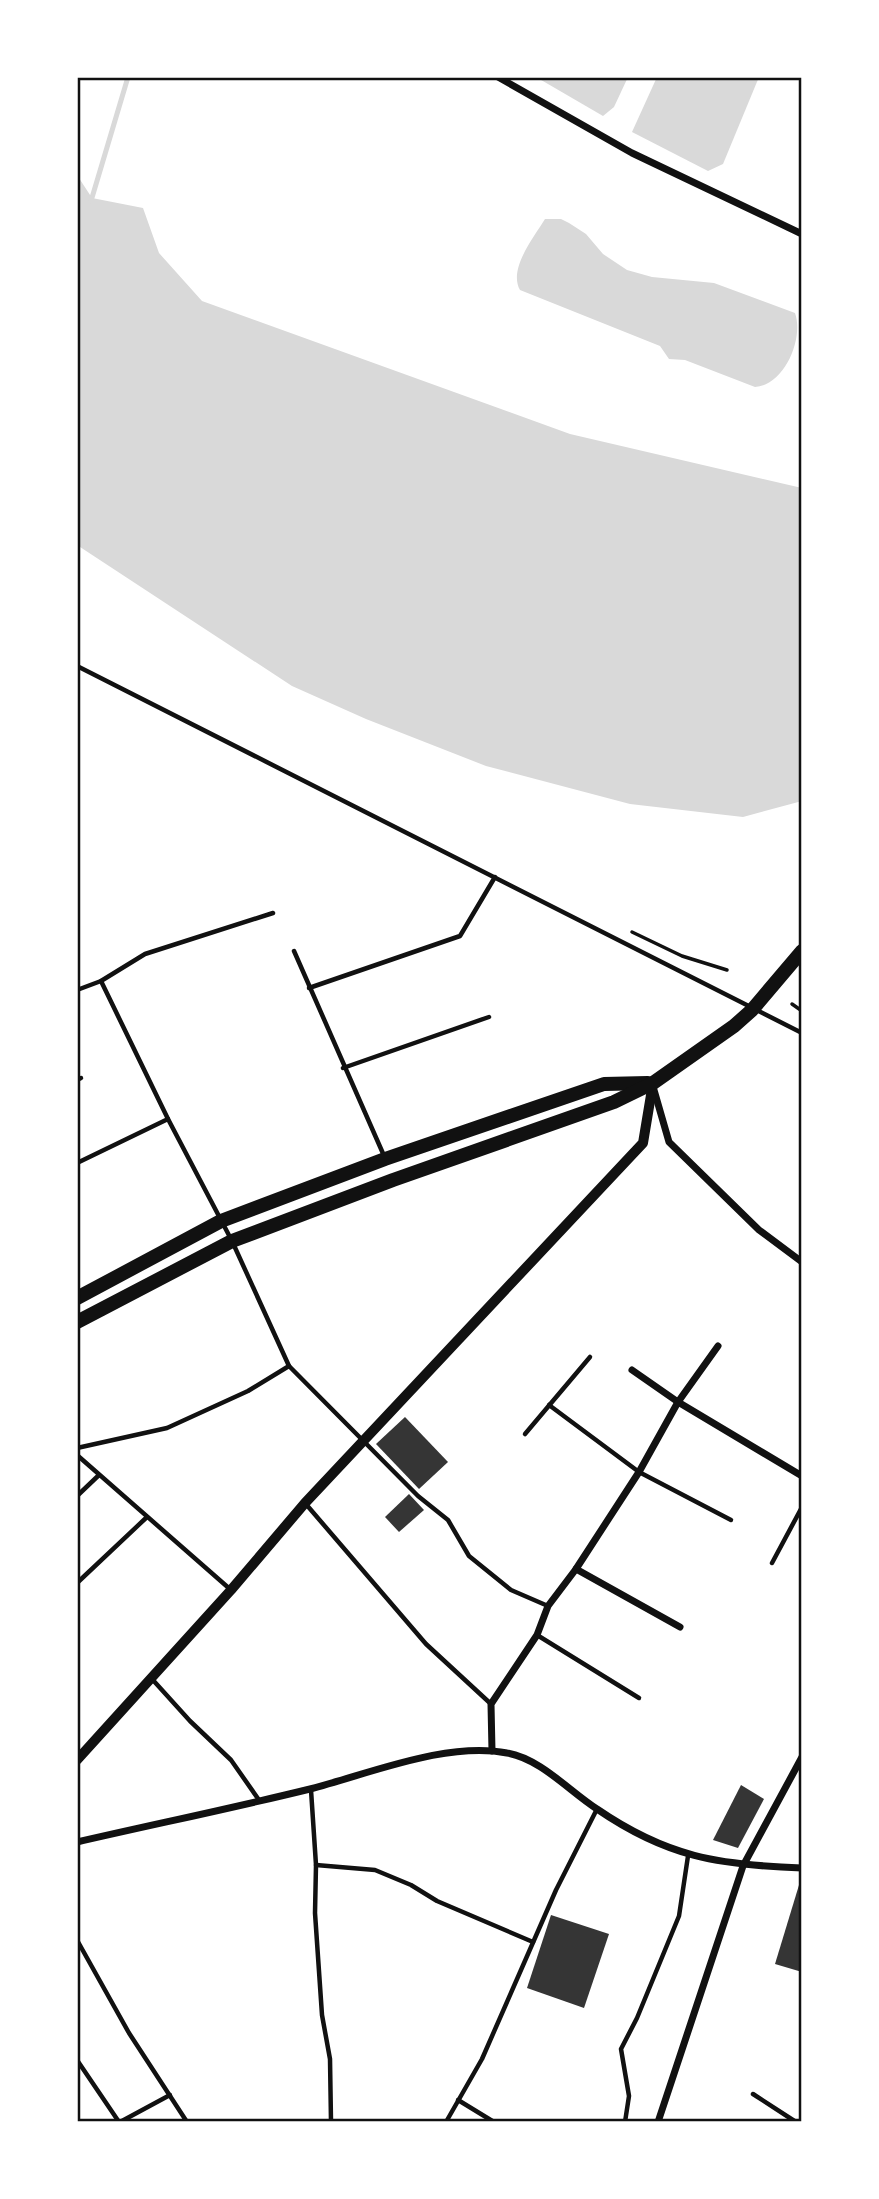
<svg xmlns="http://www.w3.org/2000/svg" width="879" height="2199" viewBox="0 0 879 2199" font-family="Rubik,sans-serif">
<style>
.water{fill:#d9d9d9}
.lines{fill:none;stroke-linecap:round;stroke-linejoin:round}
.stream{stroke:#d9d9d9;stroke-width:5}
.building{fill:#353535}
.path{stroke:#111;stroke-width:3.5}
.service{stroke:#111;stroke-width:4.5}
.minor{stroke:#111;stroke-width:7}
.tertiary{stroke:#111;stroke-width:10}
.primary{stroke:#111;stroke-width:14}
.neatline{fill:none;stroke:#111;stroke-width:2.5}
</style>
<rect width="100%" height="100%" fill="#fff"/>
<g class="water">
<path d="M536 77H628L614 107 603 116Z"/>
<path d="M657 77H759L723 164 708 171 632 132Z"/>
<path d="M77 175 92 198 143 208 159 253 202 301 570 434 802 488V801L743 817 630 804 486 766 366 719 292 686 77 545Z"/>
<path d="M545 219H561L569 223 586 234 603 254 627 270 652 277 714 283 795 313C804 338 785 385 755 387L685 360 669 359 660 346 520 290C508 269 534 237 545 219Z"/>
</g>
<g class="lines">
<path class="stream" d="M91 201 128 77"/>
</g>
<g class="building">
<path d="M405 1417 448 1462 419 1489 376 1444Z"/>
<path d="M409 1494 424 1510 399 1532 385 1517Z"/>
<path d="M741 1785 764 1799 738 1848 713 1840Z"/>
<path d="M799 1885 802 1886V1972L775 1964Z"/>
<path d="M551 1915 609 1934 584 2008 527 1988Z"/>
</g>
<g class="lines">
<g class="path">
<path d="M632 932 682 956 727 970"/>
<path d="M792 1004 802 1011"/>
</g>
<g class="service">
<path d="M77 666 802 1033"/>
<path d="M294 951 385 1158"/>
<path d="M101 981 168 1119 232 1241 289 1366 418 1496 448 1520 469 1556 511 1590 548 1606"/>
<path d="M309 988 460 936 495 877"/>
<path d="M77 990 101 981 145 954 273 913"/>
<path d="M343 1068 489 1017"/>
<path d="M77 1080 81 1078"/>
<path d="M77 1163 168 1119"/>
<path d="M549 1405 639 1472 731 1520"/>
<path d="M525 1434 590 1357"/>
<path d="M77 1448 167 1428 248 1391 289 1366"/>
<path d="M77 1455 231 1590"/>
<path d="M77 1496 99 1475"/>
<path d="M305 1503 426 1644 491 1704"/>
<path d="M772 1563 802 1507"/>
<path d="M77 1583 147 1517"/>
<path d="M537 1635 639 1698"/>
<path d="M152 1679 190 1721 231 1760 259 1800"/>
<path d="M311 1790 316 1865 315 1913 322 2015 330 2059 331 2122"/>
<path d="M316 1865 375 1870 411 1885 437 1901 533 1942"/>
<path d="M77 1940 129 2033 187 2122"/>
<path d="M77 2060 119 2122"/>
<path d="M753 2094 796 2122"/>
<path d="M458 2100 494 2122"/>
<path d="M120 2122 170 2095"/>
<path d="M446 2122 482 2059 556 1890 597 1809"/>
<path d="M625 2122 629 2096 621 2049 637 2018 679 1916 688 1856"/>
</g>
<g class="minor">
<path d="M498 77 632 153 802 234"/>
<path d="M654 1090 669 1142 759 1230 802 1262"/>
<path d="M632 1370 678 1402 802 1476"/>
<path d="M576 1569 680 1627"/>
<path d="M492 1751 491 1704 537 1635 548 1606 576 1569 639 1472 678 1402 718 1346"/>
<path d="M77 1842C155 1824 233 1808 310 1789 369 1774 447 1741 507 1753 541 1759 569 1791 597 1809 667 1857 718 1865 802 1868"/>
<path d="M658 2122 743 1866 802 1757"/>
</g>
<path class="tertiary" d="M77 1760 231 1590 305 1503 643 1143 653 1083"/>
<g class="primary">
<path d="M77 1298 221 1221 385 1159 604 1084 648 1083"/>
<path d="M77 1322 232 1241 393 1180 614 1102 653 1083 734 1026 752 1010 802 951"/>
</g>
</g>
<rect width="879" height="2199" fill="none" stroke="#ffffff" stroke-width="158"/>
<rect x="79" y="79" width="721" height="2041" class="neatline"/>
</svg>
